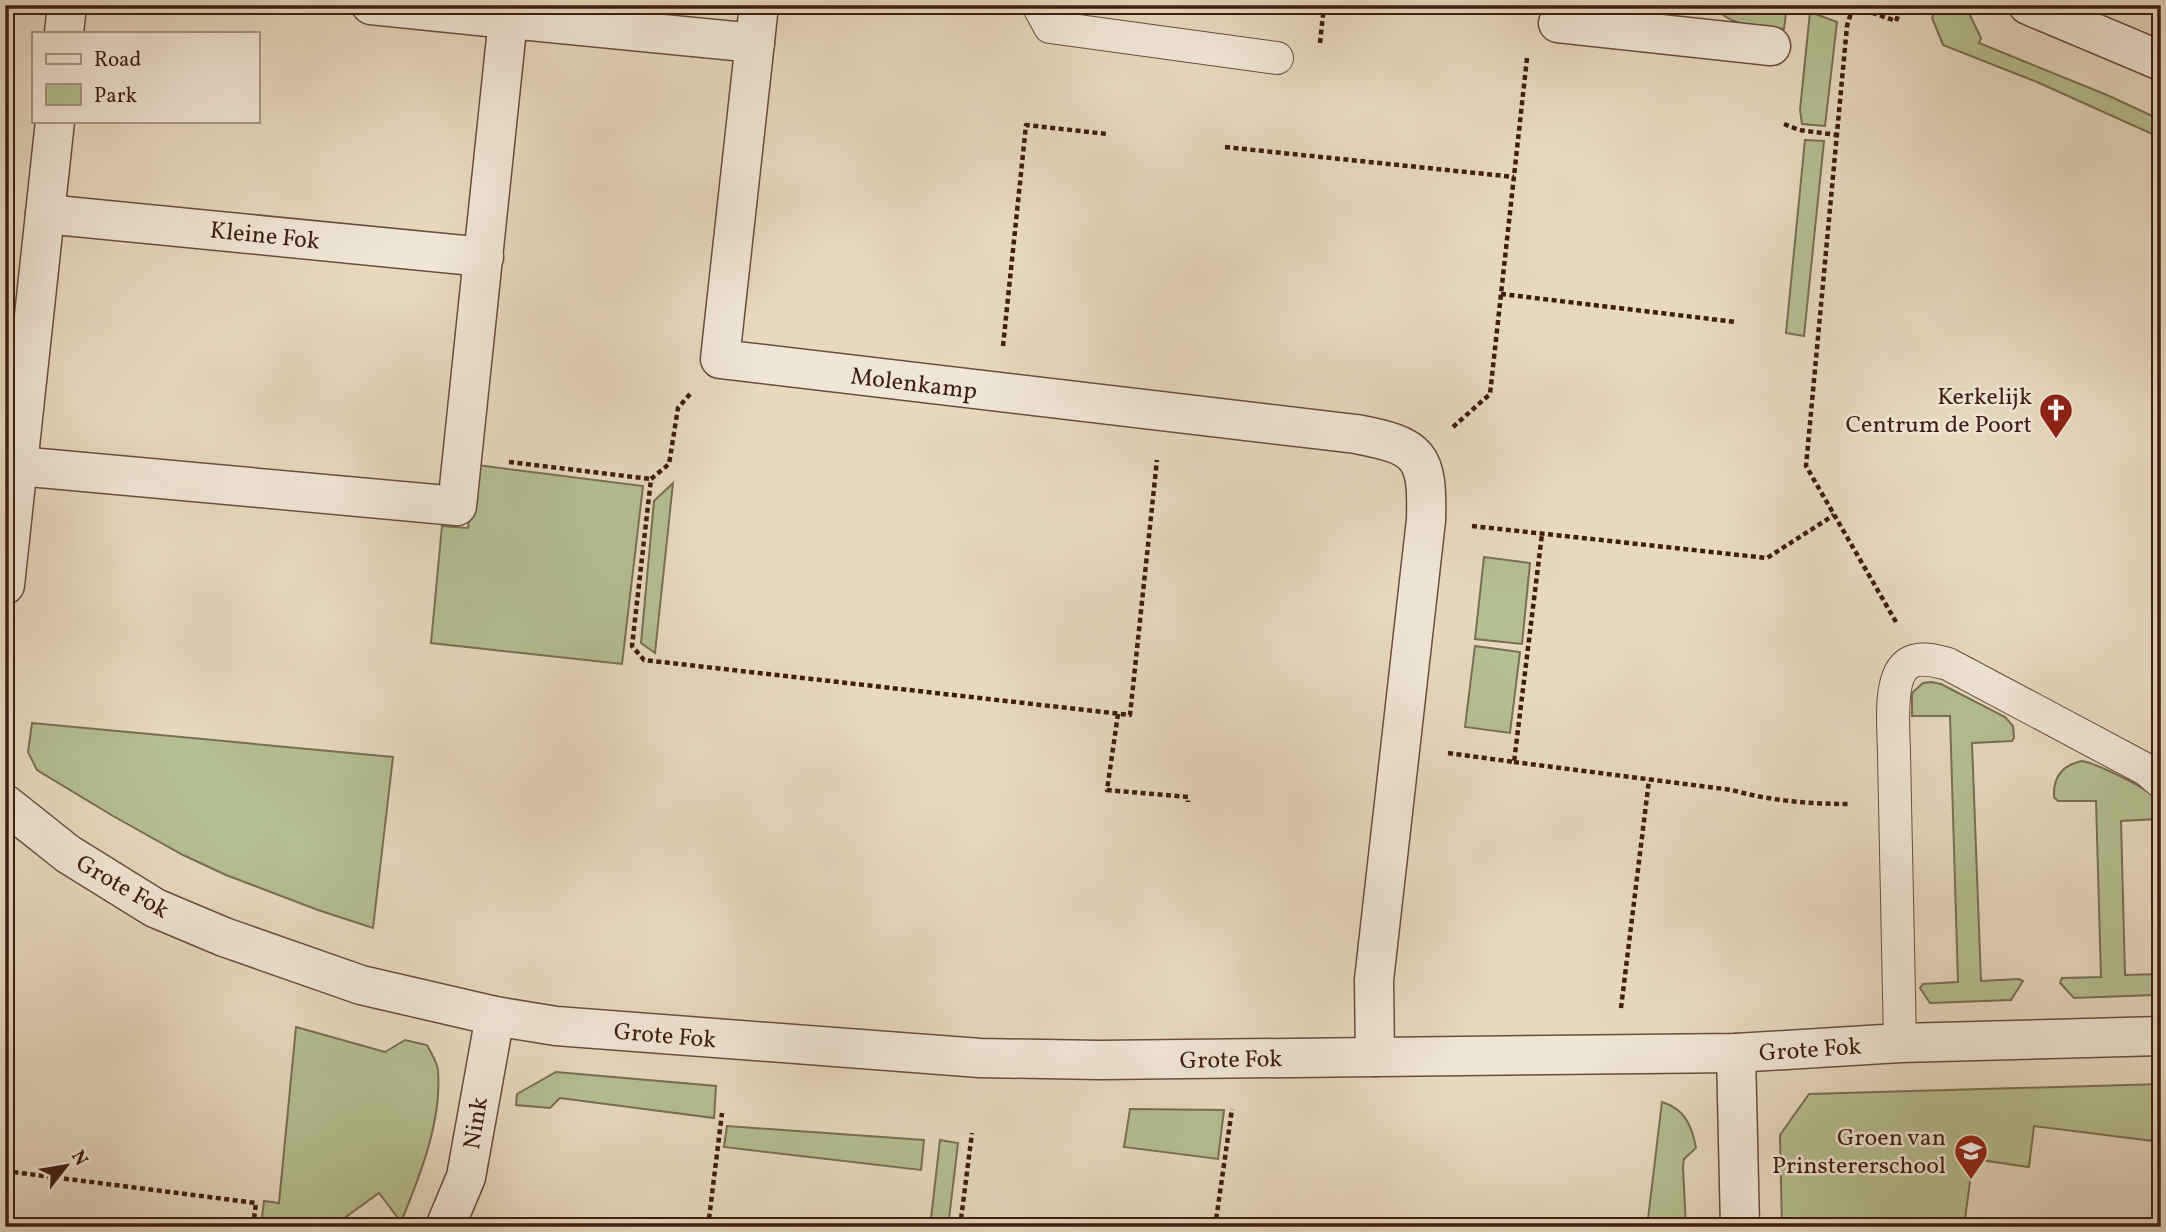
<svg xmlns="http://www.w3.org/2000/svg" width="2166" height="1232" viewBox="0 0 2166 1232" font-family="Vollkorn,serif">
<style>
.green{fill:#b4bf92;stroke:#7a6e52;stroke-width:2}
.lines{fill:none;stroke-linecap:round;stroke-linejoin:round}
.service-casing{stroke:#694d3d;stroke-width:34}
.minor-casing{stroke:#694d3d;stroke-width:41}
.tertiary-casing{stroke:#694d3d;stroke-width:41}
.path{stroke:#3f1e12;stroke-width:4.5;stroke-dasharray:5 3.5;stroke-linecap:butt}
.service{stroke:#efe6d5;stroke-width:32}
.minor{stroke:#efe6d5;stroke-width:38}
.tertiary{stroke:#efe6d5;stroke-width:38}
.labels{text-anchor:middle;stroke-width:5;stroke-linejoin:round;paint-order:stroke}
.street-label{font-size:24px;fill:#3f1e12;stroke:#efe6d5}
.poi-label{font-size:24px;fill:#3f1e12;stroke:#efe6d5;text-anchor:end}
</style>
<rect width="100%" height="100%" fill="#e6d9be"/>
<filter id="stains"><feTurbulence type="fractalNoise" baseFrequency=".00286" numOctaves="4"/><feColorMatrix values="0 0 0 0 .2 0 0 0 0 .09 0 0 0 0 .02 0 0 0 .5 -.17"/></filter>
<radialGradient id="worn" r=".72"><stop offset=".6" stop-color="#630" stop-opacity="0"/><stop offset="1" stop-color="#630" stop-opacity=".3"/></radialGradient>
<g class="green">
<path d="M1714 5H1787L1784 29C1761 26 1728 28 1714 5Z"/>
<path d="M1937 5H1952L1968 11 1981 38 1979 43 2107 95 2161 120V138L2037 82 1943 45 1932 18Z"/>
<path d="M1810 12 1837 22 1825 126 1802 124 1800 110Z"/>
<path d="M1805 140 1824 141 1804 336 1786 333Z"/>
<path d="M477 465 643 486 622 664 431 643 442 526 468 528Z"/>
<path d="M673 483 655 653 641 643 654 501Z"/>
<path d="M1484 557 1530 563 1522 644 1475 639Z"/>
<path d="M1475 646 1520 652 1510 733 1465 727Z"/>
<path d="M1931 682 1941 684 2005 717 2013 726 2014 738 2012 741 1972 743 1981 981 2019 979 2023 981 2011 1000 1930 1003 1920 988 1923 984 1958 982 1950 716H1912V693L1923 683Z"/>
<path d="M32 723 393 757 373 928 318 910 226 875 183 855 113 816 37 770 28 752Z"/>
<path d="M2082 761C2095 763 2145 787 2153 796 2159 802 2161 810 2161 817L2158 819 2121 821 2125 975 2161 974V984L2154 995 2074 998 2060 983 2062 978 2101 977 2096 801H2058L2054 797C2053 777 2062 765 2082 761Z"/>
<path d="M296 1027 385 1052 405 1040 427 1045C431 1053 437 1062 438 1070 442 1121 420 1176 401 1222L379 1193 332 1227H261L264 1201 279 1203Z"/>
<path d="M556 1072 716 1086 714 1118 560 1098 550 1108 516 1105 517 1094Z"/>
<path d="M2161 1084V1142L2034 1126 2029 1167 1973 1159 1964 1227H1782L1780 1135 1809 1094Z"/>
<path d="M1662 1102C1685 1109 1692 1126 1696 1148L1684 1159 1683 1167 1686 1227H1647Z"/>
<path d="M1130 1109 1224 1110 1218 1159 1124 1147Z"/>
<path d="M727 1126 924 1140 921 1170 724 1147Z"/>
<path d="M940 1140 958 1143 948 1227H930Z"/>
</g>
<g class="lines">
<g class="service-casing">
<g id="service">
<path d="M1038 5 1050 27 1277 58"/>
<path d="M1900 1043 1894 754C1894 731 1887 676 1909 663 1921 656 1936 661 1948 664L2147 770 2161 782"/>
</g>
</g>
<g class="minor-casing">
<g id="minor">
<path d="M371 5 508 19"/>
<path d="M759 5 720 359 1356 434C1420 446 1428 455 1426 520L1374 980 1375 1057"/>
<path d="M1558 23 1771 46"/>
<path d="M64 33 67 5"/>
<path d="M45 214 484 257"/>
<path d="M18 466 457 506 508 19 755 43"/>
<path d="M5 585 55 121"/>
<path d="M5 804 68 854 155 908 224 937 361 985 495 1016 556 1026 980 1058 1100 1060 1736 1053 1900 1043 2161 1036"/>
<path d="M1736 1053 1740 1227"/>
<path d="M445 1227 466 1177 495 1016"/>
</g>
</g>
<g class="tertiary-casing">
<path id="tertiary" d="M2028 5 2161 61"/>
</g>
<g class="path">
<path d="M1320 43 1324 5"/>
<path d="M1784 124 1799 130 1837 135"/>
<path d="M1225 147 1514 177"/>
<path d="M1501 294 1736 322"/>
<path d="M1003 346 1026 125 1107 134"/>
<path d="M690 394 678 408 669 464 651 479 632 646 644 660 1130 715 1157 460"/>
<path d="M1453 427 1490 394 1527 58"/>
<path d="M509 462 651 479"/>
<path d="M1472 526 1767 558 1834 515"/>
<path d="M1896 622 1806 466 1847 26 1853 6 1896 21 1902 5"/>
<path d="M1118 714 1107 790 1188 797V802"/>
<path d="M1448 753 1514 762 1542 534"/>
<path d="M1514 762 1732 790C1770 801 1811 804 1850 804"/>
<path d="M1621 1008 1649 780"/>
<path d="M5 1171 256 1203 253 1227"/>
<path d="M708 1227 722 1113"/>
<path d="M960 1227 972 1133"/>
<path d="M1215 1227 1232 1109"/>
</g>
<use href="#service" class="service"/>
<use href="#minor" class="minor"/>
<use href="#tertiary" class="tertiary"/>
</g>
<defs>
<g id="church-pin" transform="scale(1.75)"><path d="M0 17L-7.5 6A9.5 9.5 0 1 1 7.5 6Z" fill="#8f2418" stroke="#efe6d5"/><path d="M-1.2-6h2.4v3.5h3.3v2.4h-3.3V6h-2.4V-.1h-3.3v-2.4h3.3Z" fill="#fff"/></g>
<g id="school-pin" transform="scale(1.75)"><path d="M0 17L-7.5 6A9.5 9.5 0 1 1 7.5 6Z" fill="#8f2418" stroke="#efe6d5"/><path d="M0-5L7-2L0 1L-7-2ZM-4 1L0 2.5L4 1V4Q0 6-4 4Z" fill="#fff"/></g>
</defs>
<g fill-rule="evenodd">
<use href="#church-pin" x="2056" y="410"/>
<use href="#school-pin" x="1971" y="1151"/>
</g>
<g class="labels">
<g class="street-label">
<text transform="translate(265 235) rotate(6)" y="8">Kleine Fok</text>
<text transform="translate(914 383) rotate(7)" y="8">Molenkamp</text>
<text transform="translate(123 886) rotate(30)" y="8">Grote Fok</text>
<text transform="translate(665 1035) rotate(5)" y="8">Grote Fok</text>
<text transform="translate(1810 1049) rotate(-4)" y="8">Grote Fok</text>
<text transform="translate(1231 1059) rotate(-1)" y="8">Grote Fok</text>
<text transform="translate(475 1123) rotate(-81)" y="8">Nink</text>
</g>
<g class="poi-label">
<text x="2032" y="404">Kerkelijk<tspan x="2032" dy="28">Centrum de Poort</tspan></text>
<text x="1946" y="1145">Groen van<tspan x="1946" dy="28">Prinstererschool</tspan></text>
</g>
</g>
<rect width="2166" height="1232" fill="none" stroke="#e6d9be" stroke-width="28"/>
<rect x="7" y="7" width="2152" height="1218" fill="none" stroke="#3f1e12" stroke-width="3.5"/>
<rect x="14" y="14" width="2138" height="1204" fill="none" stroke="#3f1e12" stroke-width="2"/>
<rect x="32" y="32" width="228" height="91" fill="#efe6d5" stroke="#a99687" stroke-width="2"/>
<rect x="46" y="54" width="35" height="10" fill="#efe6d5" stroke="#a99687" stroke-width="2"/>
<text x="94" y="66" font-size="21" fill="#3f1e12">Road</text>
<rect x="46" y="84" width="35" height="21" fill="#b4bf92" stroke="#a99687" stroke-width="2"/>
<text x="94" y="102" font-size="21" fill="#3f1e12">Park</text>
<g transform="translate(66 1166) rotate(59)" stroke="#efe6d5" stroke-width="5" paint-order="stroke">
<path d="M0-5L12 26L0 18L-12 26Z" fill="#3f1e12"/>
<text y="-10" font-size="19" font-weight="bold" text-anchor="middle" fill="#3f1e12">N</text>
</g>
<rect width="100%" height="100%" filter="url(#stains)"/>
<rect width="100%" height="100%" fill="url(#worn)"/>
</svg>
